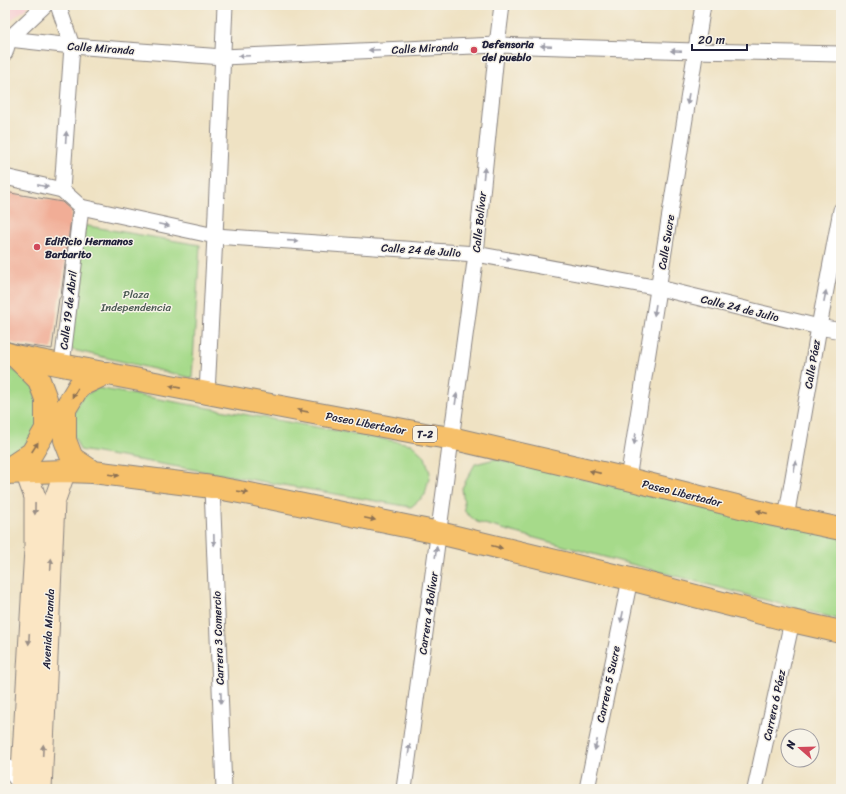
<svg xmlns="http://www.w3.org/2000/svg" width="846" height="794" viewBox="0 0 846 794" font-family="Sriracha,sans-serif">
<style>
.built{fill:#f7cfd3}
.green{fill:#a6da8a;stroke:#647e62}
.building{fill:#f1ad96}
.lines{fill:none;stroke-linecap:round;stroke-linejoin:round}
.minor-casing{stroke:#88827f;stroke-width:17}
.secondary-casing{stroke:#88827f;stroke-width:23}
.trunk-casing{stroke:#88827f;stroke-width:24}
.minor{stroke:#fff;stroke-width:15}
.secondary{stroke:#fbe6c4;stroke-width:21}
.trunk{stroke:#f6c06b;stroke-width:22}
.oneway{fill:#9c9ca7}
.oneway2{fill:#8c7153}
.oneway3{fill:#998e86}
.poi-dot{fill:#d1495b;stroke:#f7f3e8;stroke-width:1.5}
.labels{text-anchor:middle;stroke-width:3;stroke-linejoin:round;paint-order:stroke}
.shield{fill:#f7f3e8;stroke:#62616f;stroke-width:1}
.shield-label{font-size:10px;font-weight:bold;fill:#22223b}
.poi-label{font-size:11px;font-weight:bold;fill:#22223b;stroke:#f7f3e8;text-anchor:start}
.street-label{font-size:11px;fill:#22223b;stroke:#f7f3e8}
.park-label{font-size:11px;fill:#4a5953;stroke:#f7f3e8}
</style>
<rect width="100%" height="100%" fill="#f7f3e8"/>
<filter id="ink" filterUnits="userSpaceOnUse"><feTurbulence type="fractalNoise" baseFrequency=".025" numOctaves="2"/><feDisplacementMap in="SourceGraphic" scale="8" xChannelSelector="R" yChannelSelector="G"/><feConvolveMatrix kernelMatrix="1 2 1 2 8 2 1 2 1" color-interpolation-filters="sRGB"/></filter>
<filter id="wash" filterUnits="userSpaceOnUse"><feTurbulence type="fractalNoise" baseFrequency=".012" numOctaves="4" result="noise"/><feDisplacementMap in="SourceGraphic" scale="16" xChannelSelector="R" yChannelSelector="G"/><feGaussianBlur stdDeviation="0.9" result="paint"/><feColorMatrix in="noise" values="0 0 0 0 0 0 0 0 0 0 0 0 0 0 0 0 0 1.4 0 .05"/><feComposite in="paint" operator="in"/></filter>
<g filter="url(#wash)">
<rect width="100%" height="100%" fill="#efe2c3"/>
<path class="built" d="M5 5H30L5 25Z"/>
<g class="green">
<path d="M82 225 200 245 192 378 69 349Z"/>
<path d="M5 366 19 373 32 381 41 418 31 438 22 448 5 456Z"/>
<path d="M97 388 411 444 425 457 430 473 425 495 411 507 80 450 73 434 72 417 81 398Z"/>
<path d="M495 459 841 537V620L593 554 477 522 465 512 462 488 475 464Z"/>
</g>
<g id="blocks">
<path class="building" d="M5 192 62 202 72 211 61 296 59 299 52 349 17 344 5 341Z"/>
</g>
</g>
<g filter="url(#ink)">
<use href="#blocks" fill-opacity="0" stroke="#88827f" stroke-width="1"/>
<g class="lines">
<g class="minor-casing">
<g id="minor">
<path d="M58 5 72 46 62 190"/>
<path d="M9 39 72 46 223 57 497 45 695 51 841 54"/>
<path d="M5 53 9 39 45 5"/>
<path d="M5 177 62 190 81 207 215 236 476 254 659 288 819 327 841 331"/>
<path d="M62 365 81 207"/>
<path d="M207 393 215 236 225 5"/>
<path d="M628 479 703 5"/>
<path d="M212 487 224 789"/>
<path d="M786 518 819 327 841 210"/>
<path d="M5 765 21 785 26 787"/>
<path d="M404 789 476 254 497 45 502 5"/>
<path d="M587 789 630 579"/>
<path d="M755 789 792 621"/>
</g>
</g>
<g class="secondary-casing">
<g id="secondary">
<path d="M21 789 35 549V497L26 472"/>
<path d="M41 789 54 502 65 471"/>
</g>
</g>
<g class="trunk-casing">
<g id="trunk">
<path d="M5 353 15 356 207 393 430 435 451 438 628 479 769 514 841 529"/>
<path d="M5 471 32 453 46 429V399L39 380 15 356"/>
<path d="M93 472 72 458 65 440V409L79 386 107 373"/>
<path d="M5 473 65 471 93 472 212 487 250 494 439 533 630 579 792 621 841 632"/>
</g>
</g>
<use href="#minor" class="minor"/>
<use href="#secondary" class="secondary"/>
<use href="#trunk" class="trunk"/>
</g>
<defs><path id="oneway-solid" d="M-6-.8H1V-3.2L6.5 0L1 3.2V.8H-6Z"/></defs>
<g class="oneway">
<use href="#oneway-solid" transform="translate(546 46) rotate(-178)"/>
<use href="#oneway-solid" transform="translate(374 50) rotate(177)"/>
<use href="#oneway-solid" transform="translate(676 51) rotate(-178)"/>
<use href="#oneway-solid" transform="translate(244 56) rotate(177)"/>
<use href="#oneway-solid" transform="translate(688 99) rotate(99)"/>
<use href="#oneway-solid" transform="translate(66 137) rotate(-86)"/>
<use href="#oneway-solid" transform="translate(484 173) rotate(-84)"/>
<use href="#oneway-solid" transform="translate(43 186) rotate(12)"/>
<use href="#oneway-solid" transform="translate(164 225) rotate(12)"/>
<use href="#oneway-solid" transform="translate(293 241) rotate(4)"/>
<use href="#oneway-solid" transform="translate(506 259) rotate(10)"/>
<use href="#oneway-solid" transform="translate(825 296) rotate(-79)"/>
<use href="#oneway-solid" transform="translate(655 310) rotate(99)"/>
<use href="#oneway-solid" transform="translate(456 399) rotate(-82)"/>
<use href="#oneway-solid" transform="translate(635 439) rotate(99)"/>
<use href="#oneway-solid" transform="translate(795 466) rotate(-80)"/>
<use href="#oneway-solid" transform="translate(214 540) rotate(88)"/>
<use href="#oneway-solid" transform="translate(436 552) rotate(-82)"/>
<use href="#oneway-solid" transform="translate(622 617) rotate(102)"/>
<use href="#oneway-solid" transform="translate(221 698) rotate(88)"/>
<use href="#oneway-solid" transform="translate(596 745) rotate(102)"/>
<use href="#oneway-solid" transform="translate(409 750) rotate(-82)"/>
</g>
<g class="oneway2">
<use href="#oneway-solid" transform="translate(175 387) rotate(-169)"/>
<use href="#oneway-solid" transform="translate(75 393) rotate(121)"/>
<use href="#oneway-solid" transform="translate(303 411) rotate(-169)"/>
<use href="#oneway-solid" transform="translate(35 447) rotate(-57)"/>
<use href="#oneway-solid" transform="translate(595 472) rotate(-167)"/>
<use href="#oneway-solid" transform="translate(114 475) rotate(7)"/>
<use href="#oneway-solid" transform="translate(243 492) rotate(10)"/>
<use href="#oneway-solid" transform="translate(762 512) rotate(-166)"/>
<use href="#oneway-solid" transform="translate(370 519) rotate(12)"/>
<use href="#oneway-solid" transform="translate(497 547) rotate(14)"/>
</g>
<g class="oneway3">
<use href="#oneway-solid" transform="translate(35 509) rotate(91)"/>
<use href="#oneway-solid" transform="translate(51 564) rotate(-87)"/>
<use href="#oneway-solid" transform="translate(29 639) rotate(93)"/>
<use href="#oneway-solid" transform="translate(43 750) rotate(-87)"/>
</g>
</g>
<g class="poi-dot">
<circle cx="474" cy="50" r="4"/>
<circle cx="37" cy="247" r="4"/>
</g>
<g class="labels">
<rect class="shield" x="413" y="426" width="24" height="16" rx="3"/>
<g class="shield-label">
<text x="425" y="438">T-2</text>
</g>
<g class="poi-label">
<text x="482" y="48">Defensoria<tspan x="482" dy="13">del pueblo</tspan></text>
<text x="45" y="245">Edificio Hermanos<tspan x="45" dy="13">Barbarito</tspan></text>
</g>
<g class="street-label">
<text transform="translate(101 48) rotate(4)" y="4">Calle Miranda</text>
<text transform="translate(425 48) rotate(-3)" y="4">Calle Miranda</text>
<text transform="translate(479 222) rotate(-84)" y="4">Calle Bolívar</text>
<text transform="translate(666 242) rotate(-81)" y="4">Calle Sucre</text>
<text transform="translate(421 250) rotate(4)" y="4">Calle 24 de Julio</text>
<text transform="translate(740 308) rotate(14)" y="4">Calle 24 de Julio</text>
<text transform="translate(68 310) rotate(-83)" y="4">Calle 19 de Abril</text>
<text transform="translate(812 364) rotate(-80)" y="4">Calle Páez</text>
<text transform="translate(366 423) rotate(11)" y="4">Paseo Libertador</text>
<text transform="translate(682 493) rotate(14)" y="4">Paseo Libertador</text>
<text transform="translate(428 613) rotate(-82)" y="4">Carrera 4 Bolívar</text>
<text transform="translate(48 629) rotate(-87)" y="4">Avenida Miranda</text>
<text transform="translate(218 638) rotate(-92)" y="4">Carrera 3 Comercio</text>
<text transform="translate(608 684) rotate(-78)" y="4">Carrera 5 Sucre</text>
<text transform="translate(774 705) rotate(-78)" y="4">Carrera 6 Páez</text>
</g>
<g class="park-label">
<text x="136" y="298">Plaza<tspan x="136" dy="13">Independencia</tspan></text>
</g>
</g>
<rect width="846" height="794" fill="none" stroke="#f7f3e8" stroke-width="20"/>
<g transform="translate(800 748) rotate(290)"><circle r="19" fill="#f7f3e8" stroke="#a29fa3"/>
<path d="M0-3L7 15L0 10L-7 15Z" fill="#d1495b"/>
<text y="-6" font-size="11" font-weight="bold" text-anchor="middle" fill="#22223b">N</text>
</g>
<path d="M692 44v6h55v-6" fill="none" stroke="#22223b" stroke-width="2"/>
<text x="698" y="44" font-size="12" fill="#22223b" stroke="#f7f3e8" stroke-width="3" paint-order="stroke">20 m</text>
</svg>
